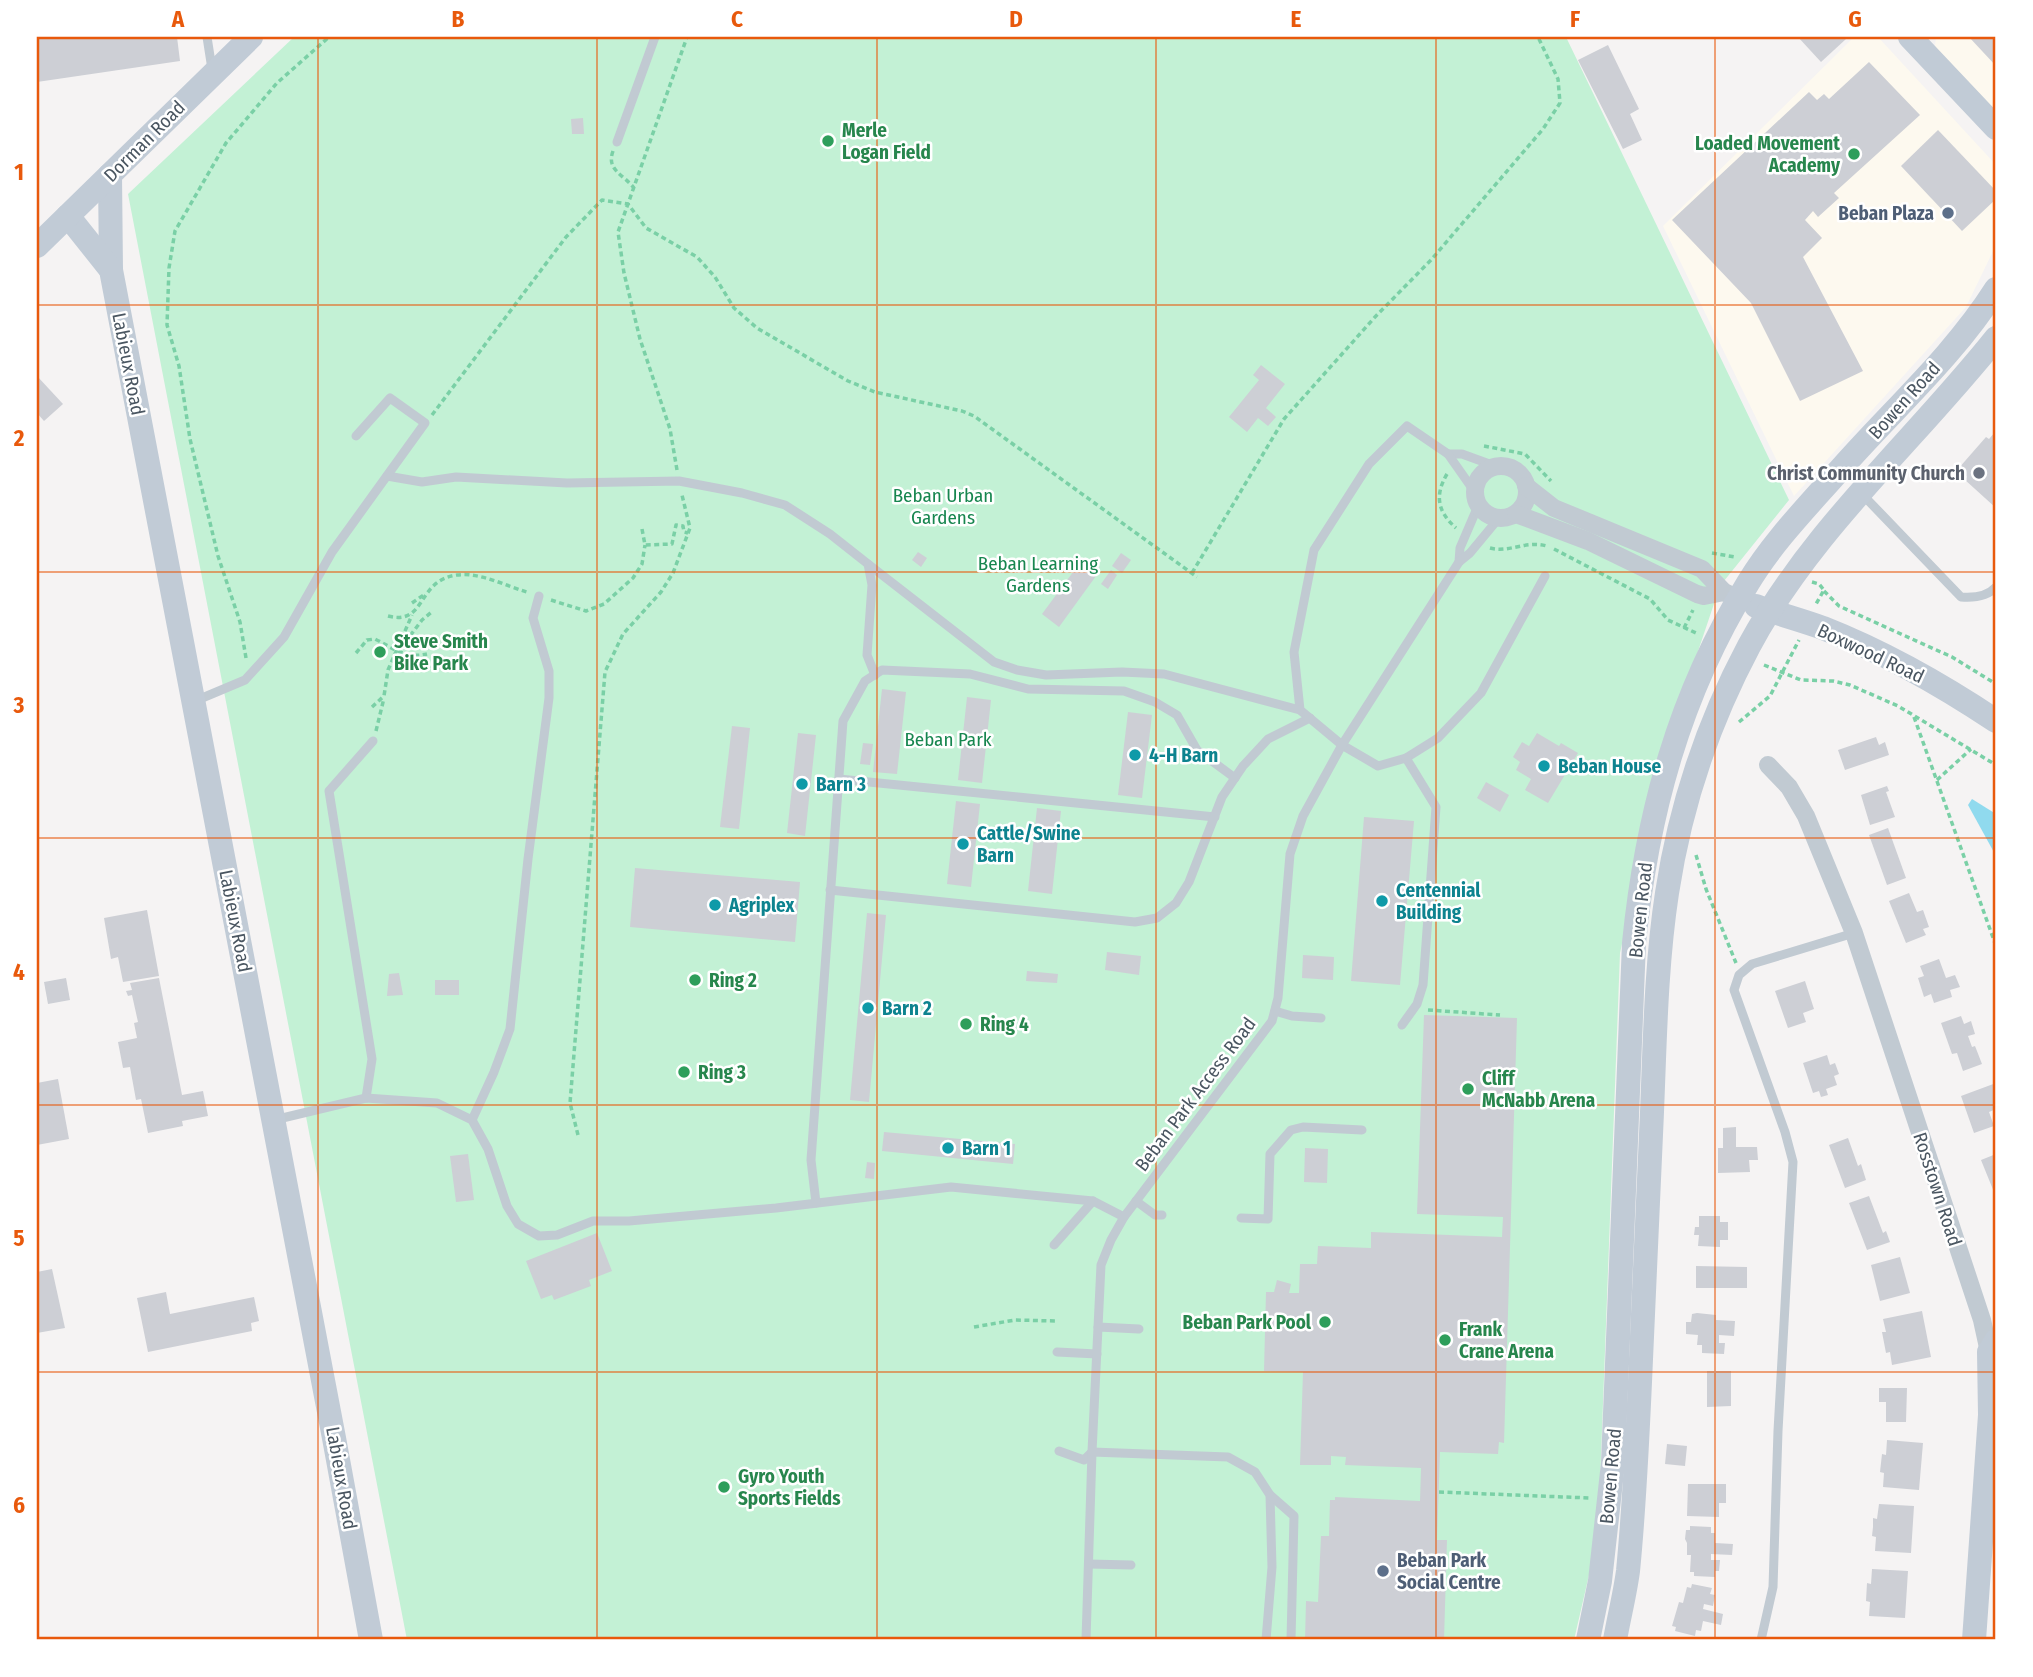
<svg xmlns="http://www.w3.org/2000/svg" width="2033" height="1677" viewBox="0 0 2033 1677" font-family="'Fira Sans Condensed',sans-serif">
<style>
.commercial{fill:#fdf9ef}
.green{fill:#c3f1d5}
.water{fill:#90daee}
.building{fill:#cdcfd5}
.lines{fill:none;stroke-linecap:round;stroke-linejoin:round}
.path{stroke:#7ad0a6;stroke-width:3.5;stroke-dasharray:5 3.5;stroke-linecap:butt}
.lane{stroke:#c1cad2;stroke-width:9}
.street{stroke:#c1cad2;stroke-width:18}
.secondary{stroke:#c1cbd6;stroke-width:24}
.grid{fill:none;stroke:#e8590c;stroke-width:2;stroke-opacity:0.55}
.leisure-dot{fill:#2e9e5b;stroke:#fff;stroke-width:2.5}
.service-dot{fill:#5c6f8a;stroke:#fff;stroke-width:2.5}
.worship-dot{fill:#6b7280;stroke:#fff;stroke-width:2.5}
.culture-dot{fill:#0f9aa8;stroke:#fff;stroke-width:2.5}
.labels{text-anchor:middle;stroke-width:5;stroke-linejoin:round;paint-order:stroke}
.leisure-label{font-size:19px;font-weight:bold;fill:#27864d;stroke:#fff;text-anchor:start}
.street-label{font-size:19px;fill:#4a5661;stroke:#fff}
.service-label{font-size:19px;font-weight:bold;fill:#4e5e75;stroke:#fff;text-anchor:end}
.worship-label{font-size:19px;font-weight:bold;fill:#5b616d;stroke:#fff;text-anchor:end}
.park-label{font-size:19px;fill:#17864f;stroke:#fff}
.culture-label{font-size:19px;font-weight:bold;fill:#0d838f;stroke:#fff;text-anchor:start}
.neatline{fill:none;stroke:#e8590c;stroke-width:2.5}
.grid-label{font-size:23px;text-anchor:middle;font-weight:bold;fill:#e8590c}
</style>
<rect width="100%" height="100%" fill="#f5f3f3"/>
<g class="commercial">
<path d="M1854 37H1878L1996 165V245L1966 307 1794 496 1663 226Z"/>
<path d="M1936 37H1996V112L1934 56Z"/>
</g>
<path class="green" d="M294 37H1566L1789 500 1720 586 1664 752 1620 953 1598 1536 1574 1640H407L128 194Z"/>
<path class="water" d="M1972 799 1996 814V856L1968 805Z"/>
<g class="building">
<path d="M37 37H177L180 61 37 82Z"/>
<path d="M1798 37H1844L1846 39 1821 62Z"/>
<path d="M1969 37H1996V66Z"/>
<path d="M1608 45 1639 109 1630 114 1642 140 1623 149 1578 60Z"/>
<path d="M1869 62 1920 115 1834 193 1839 198 1818 217 1813 211 1805 220 1822 238 1803 257 1863 371 1800 401 1751 303 1672 220 1809 92 1817 100 1824 94 1829 99Z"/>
<path d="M583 118 584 134H572L571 119Z"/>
<path d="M1938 130 1996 191V199L1962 231 1901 166Z"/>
<path d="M1261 365 1285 384 1266 408 1276 417 1268 426 1258 418 1247 432 1229 417 1259 380 1253 375Z"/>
<path d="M37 376 63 404 44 421 37 413Z"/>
<path d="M1996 431V508L1964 479 1967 477 1958 469 1986 437 1989 439Z"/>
<path d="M918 552 927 558 921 567 912 560Z"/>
<path d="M1121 553 1131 560 1122 573 1112 566Z"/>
<path d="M1079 564 1096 576 1059 627 1042 614Z"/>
<path d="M1111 570 1117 575 1108 589 1101 584Z"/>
<path d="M882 689 906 692 897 774 873 772Z"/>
<path d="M967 697 991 700 982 783 958 780Z"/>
<path d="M1128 712 1152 715 1142 798 1118 795Z"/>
<path d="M732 726 750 728 739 829 720 827Z"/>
<path d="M798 733 816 735 805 836 787 833Z"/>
<path d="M1537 733 1559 746 1561 743 1578 753 1548 803 1525 790 1531 779 1516 770 1520 762 1513 757 1522 742 1529 746Z"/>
<path d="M1876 737 1879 745 1885 742 1889 755 1845 770 1838 750Z"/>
<path d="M863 743 873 744 870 765 860 764Z"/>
<path d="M1486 782 1509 795 1500 812 1477 798Z"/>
<path d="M1887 786 1889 791 1886 792 1895 817 1870 825 1861 795Z"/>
<path d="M956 801 980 804 971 887 947 884Z"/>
<path d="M1037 808 1061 811 1052 894 1028 891Z"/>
<path d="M1364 817 1414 821 1400 985 1351 981Z"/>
<path d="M1888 828 1906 878 1887 885 1869 835Z"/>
<path d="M635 868 800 882 795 942 630 927Z"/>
<path d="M1909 893 1917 912 1923 910 1929 927 1923 929 1926 935 1906 943 1889 901Z"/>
<path d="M147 910 159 976 123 982 118 957 111 959 104 918Z"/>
<path d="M867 913 886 915 869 1102 850 1100Z"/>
<path d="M1107 952 1141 956 1139 975 1105 970Z"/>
<path d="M1303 955 1334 957 1333 980 1302 978Z"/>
<path d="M1939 959 1946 978 1955 975 1960 987 1950 990 1952 997 1934 1003 1931 994 1924 997 1918 978 1924 976 1920 966Z"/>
<path d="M1027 971 1058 974 1057 983 1026 981Z"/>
<path d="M399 973 403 995 387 996 389 974Z"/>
<path d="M66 978 70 1000 48 1004 44 982Z"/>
<path d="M159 978 182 1095 203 1091 208 1116 182 1121 183 1126 148 1133 141 1099 136 1100 130 1067 123 1068 118 1042 137 1038 134 1023 138 1022 132 995 128 996 126 991 132 990 130 983Z"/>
<rect x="435" y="980" width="24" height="15"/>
<path d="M1805 981 1814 1009 1803 1013 1806 1022 1788 1028 1775 991Z"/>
<path d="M1424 1015 1517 1018 1504 1443 1499 1442 1498 1454 1440 1452 1437 1540H1447L1444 1640H1305L1306 1601 1318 1602 1321 1536H1329L1330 1500H1335V1497L1420 1501 1421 1468 1345 1465 1346 1457 1331 1456V1465H1300L1303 1372 1264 1371 1266 1292H1274L1277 1280 1291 1284 1289 1293H1299L1300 1264H1317L1318 1246 1371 1248V1232L1502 1237 1503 1217 1417 1214Z"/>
<path d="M1961 1016 1964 1024 1971 1021 1975 1034 1968 1036 1972 1047 1975 1046 1982 1064 1963 1071 1957 1053 1952 1054 1941 1023Z"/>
<path d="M1827 1055 1830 1065 1835 1063 1839 1074 1834 1076 1837 1085 1826 1089 1828 1095 1821 1097 1819 1091 1813 1093 1803 1063Z"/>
<path d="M58 1079 69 1139 37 1145V1083Z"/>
<path d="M1996 1083V1109L1989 1112 1994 1126 1974 1133 1961 1096Z"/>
<path d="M1736 1127V1147H1757L1758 1160H1749L1750 1172 1718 1173V1148H1723V1128Z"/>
<path d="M884 1132 1015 1144 1013 1164 882 1151Z"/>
<path d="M1848 1138 1858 1166 1861 1164 1866 1180 1845 1188 1829 1145Z"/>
<path d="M1305 1148 1328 1149 1327 1183 1304 1182Z"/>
<path d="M468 1154 474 1200 456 1202 450 1156Z"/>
<path d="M1996 1154V1197L1981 1160Z"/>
<path d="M867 1162 875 1163 874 1179 865 1178Z"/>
<path d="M1869 1196 1883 1233 1886 1231 1890 1242 1867 1250 1849 1203Z"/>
<path d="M1699 1216H1720V1222H1728V1240H1720V1247L1698 1246 1699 1235H1694L1695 1227H1699Z"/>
<path d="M597 1233 612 1271 589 1280 591 1286 554 1300 552 1295 541 1299 526 1261Z"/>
<path d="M1900 1257 1910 1293 1880 1301 1871 1265Z"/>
<path d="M1696 1266 1747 1267V1288H1696Z"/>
<path d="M52 1269 65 1328 37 1333V1272Z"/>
<path d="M166 1292 170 1314 254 1297 259 1321 251 1323 252 1331 148 1352 137 1298Z"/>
<path d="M1922 1311 1931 1357 1892 1365 1890 1352 1886 1353 1882 1332H1886L1883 1319Z"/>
<path d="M1697 1313 1716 1315V1320L1735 1321 1734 1336 1719 1335V1343H1725L1724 1354 1702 1353V1345H1697L1698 1335 1686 1334V1322H1691L1692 1314Z"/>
<path d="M1707 1371H1731V1406L1707 1407Z"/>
<path d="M1879 1388H1907L1906 1422H1886V1402H1879Z"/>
<path d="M1887 1440 1923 1443 1919 1490 1883 1487 1884 1473 1880 1472 1882 1454 1886 1455Z"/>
<path d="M1667 1444 1687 1446 1685 1466 1665 1464Z"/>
<path d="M1688 1484H1726V1503H1719V1517L1687 1516Z"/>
<path d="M1879 1504 1914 1506 1911 1553 1875 1551 1876 1537 1872 1536 1873 1527V1518L1877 1519Z"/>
<path d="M1690 1526 1711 1527V1533H1715V1543L1733 1544 1732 1555 1711 1554V1560H1720L1719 1571H1715V1577L1694 1576V1572H1690L1691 1555H1687V1543L1685 1539 1686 1530H1690Z"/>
<path d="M1872 1569 1908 1571 1905 1618 1869 1616 1870 1602 1866 1601 1867 1583 1871 1584Z"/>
<path d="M1692 1584 1712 1588 1710 1594 1715 1595 1713 1606 1704 1604 1703 1609 1723 1614 1721 1625 1703 1621 1701 1631 1696 1630 1695 1636 1675 1631 1676 1627 1672 1626 1679 1602 1683 1603 1687 1587 1691 1588Z"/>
</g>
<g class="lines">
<g class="path">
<path d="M613 151C606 170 623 174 634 188"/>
<path d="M432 415 566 237 602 200 628 204 646 228 697 257 715 277 734 308 757 328 848 381 875 392 962 411 974 416 1197 577"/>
<path d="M1484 446 1525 454 1551 481"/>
<path d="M677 470 670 429 640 339 624 273 618 232 687 37"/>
<path d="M1447 474C1434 496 1438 512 1456 528"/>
<path d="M642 529 645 545 672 544 676 525 683 526 684 532 688 533"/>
<path d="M1490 548C1510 553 1526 540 1547 546"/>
<path d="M1554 549 1650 599 1668 620 1696 633"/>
<path d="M1712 553 1735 557"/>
<path d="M1192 573 1284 419 1375 317 1431 260 1543 129 1560 103 1558 79 1538 37"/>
<path d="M1812 582 1819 584 1824 590 1816 604"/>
<path d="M1824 591 1839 606 1952 657 1996 684"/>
<path d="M551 600 586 611 604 604 633 578 642 564 645 545"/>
<path d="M412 603 425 594"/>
<path d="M388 616C427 626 416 580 457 575 480 572 506 586 527 592"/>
<path d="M1684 628 1693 610"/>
<path d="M400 649 422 620 433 611"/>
<path d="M356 653 367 640 375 639C393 648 405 659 427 654"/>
<path d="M246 658 240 622 218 556 190 439 179 366 167 325 169 268 175 231 226 143 277 83 329 37"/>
<path d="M1764 665 1801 680 1833 681 1850 685 1898 706 1996 765"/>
<path d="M372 707 384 696 388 670 412 615"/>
<path d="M1914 717 1996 946"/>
<path d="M1739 722 1770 696 1799 640"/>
<path d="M376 731 384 698"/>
<path d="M1937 780 1971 749"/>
<path d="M1696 855 1706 889 1736 963"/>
<path d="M1428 1010 1500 1015"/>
<path d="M578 1135 570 1103 605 672 623 634 661 592 673 573 690 528 682 495"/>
<path d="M974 1327 1015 1320 1056 1321"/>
<path d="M1439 1492 1590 1498"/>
</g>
<g class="lane">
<path d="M207 37 212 69"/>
<path d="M617 142 655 37"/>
<path d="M1448 454H1462L1495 466"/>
<path d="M387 476 422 482 456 477 567 483 679 481 742 493 785 505 830 534 868 564 872 585 867 655 875 675"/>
<path d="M1474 491 1448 454 1407 426 1369 464 1314 550 1294 652 1300 710 1342 745 1378 766 1406 758 1438 738 1481 693 1545 576"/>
<path d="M1861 493 1961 597C1974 598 1987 597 1996 587"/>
<path d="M1459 562 1460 548 1478 506"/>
<path d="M868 564 994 662 1017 670 1046 675 1122 672 1164 674 1300 710"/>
<path d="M195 701 245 680 284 637 332 552 425 423 390 398 356 436"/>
<path d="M839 779 1215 817"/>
<path d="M830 890 1135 922 1157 918 1176 903 1189 882 1222 797 1243 766 1268 739 1310 718"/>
<path d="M1275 1011 1292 1016 1321 1018"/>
<path d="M1402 1025 1417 1004 1423 985 1436 807 1406 758"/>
<path d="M366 1098 372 1059 329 791 373 741"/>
<path d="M274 1120 366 1098 437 1103 472 1120 488 1149 507 1206 518 1224 539 1236 557 1235 593 1221H629L776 1208 951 1187 1093 1201 1124 1217"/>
<path d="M472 1120 494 1072 510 1029 528 859 549 698V671L533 618 539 596"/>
<path d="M1136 1201 1155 1215H1162"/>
<path d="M816 1203 811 1160 843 721 865 681 882 670 970 674 1028 689 1124 691 1155 702 1177 715 1197 750 1235 778"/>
<path d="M1241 1218 1268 1219 1270 1154 1291 1130 1303 1127 1362 1130"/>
<path d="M1054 1245 1093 1201"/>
<path d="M1098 1327 1139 1329"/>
<path d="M1057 1352 1097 1354"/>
<path d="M1059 1451 1084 1460 1092 1452 1228 1457 1255 1472 1270 1495 1272 1567 1266 1640"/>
<path d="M1270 1495 1294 1516 1291 1640"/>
<path d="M1089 1564 1131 1565"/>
<path d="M1086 1640 1092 1452 1101 1265 1111 1240 1124 1217 1272 1021 1278 998 1290 854 1303 816 1342 745 1459 562 1470 553 1499 518"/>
<path d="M1761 1640 1773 1587 1778 1431 1793 1162 1785 1132 1734 990 1739 975 1752 964 1854 933"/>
</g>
<g class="street">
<circle cx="1501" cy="492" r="26"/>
<path d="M1526 486 1554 508 1702 569 1724 592 1739 599"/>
<path d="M1516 514 1588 541 1697 594 1704 596 1724 592"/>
<path d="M1768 765 1789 787 1806 816 1854 933 1982 1320 1989 1352"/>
</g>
<g class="secondary">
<path d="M1910 37 1996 128"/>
<path d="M110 175 111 270"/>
<path d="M68 216 111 270 334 1438 371 1640"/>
<path d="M37 246 251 37"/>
<path d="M1756 606C1778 614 1801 620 1823 628 1884 652 1942 685 1996 721"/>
<path d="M1588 1640 1600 1581 1613 1463 1634 943C1647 814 1679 695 1748 583 1772 543 1806 508 1837 473 1890 412 1953 357 1996 289"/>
<path d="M1615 1640C1619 1617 1625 1594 1628 1571 1635 1500 1638 1430 1641 1359 1645 1277 1648 1194 1652 1112 1655 1039 1656 965 1667 893 1680 807 1708 723 1749 646 1812 529 1914 441 1996 338"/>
<path d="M1974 1640 1990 1415 1989 1352 1996 1341"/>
</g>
</g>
<path class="grid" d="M318 37V1640M597 37V1640M877 37V1640M1156 37V1640M1436 37V1640M1715 37V1640M37 305H1996M37 572H1996M37 838H1996M37 1105H1996M37 1372H1996"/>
<g class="leisure-dot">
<circle cx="828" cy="141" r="7"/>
<circle cx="1854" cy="154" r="7"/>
<circle cx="380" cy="652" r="7"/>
<circle cx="695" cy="980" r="7"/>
<circle cx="966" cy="1024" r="7"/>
<circle cx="684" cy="1072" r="7"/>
<circle cx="1468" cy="1089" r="7"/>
<circle cx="1325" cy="1322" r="7"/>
<circle cx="1445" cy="1340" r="7"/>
<circle cx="724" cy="1487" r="7"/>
</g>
<g class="service-dot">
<circle cx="1948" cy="213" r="7"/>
<circle cx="1383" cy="1571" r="7"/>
</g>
<circle class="worship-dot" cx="1979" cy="473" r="7"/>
<g class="culture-dot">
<circle cx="1135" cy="755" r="7"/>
<circle cx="1544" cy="766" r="7"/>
<circle cx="802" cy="784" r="7"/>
<circle cx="963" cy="844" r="7"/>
<circle cx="1382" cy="901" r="7"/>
<circle cx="715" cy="905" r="7"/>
<circle cx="868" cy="1008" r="7"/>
<circle cx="948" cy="1148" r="7"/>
</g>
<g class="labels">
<g class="leisure-label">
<text x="842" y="137">Merle<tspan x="842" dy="22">Logan Field</tspan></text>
<text x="1840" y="150" text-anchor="end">Loaded Movement<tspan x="1840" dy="22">Academy</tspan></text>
<text x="394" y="648">Steve Smith<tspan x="394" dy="22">Bike Park</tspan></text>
<text x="709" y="987">Ring 2</text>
<text x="980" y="1031">Ring 4</text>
<text x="698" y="1079">Ring 3</text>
<text x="1482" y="1085">Cliff<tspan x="1482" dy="22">McNabb Arena</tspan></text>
<text x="1311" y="1329" text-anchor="end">Beban Park Pool</text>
<text x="1459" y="1336">Frank<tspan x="1459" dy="22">Crane Arena</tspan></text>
<text x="738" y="1483">Gyro Youth<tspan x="738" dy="22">Sports Fields</tspan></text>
</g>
<g class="street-label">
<text transform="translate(144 141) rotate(-45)" y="7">Dorman Road</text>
<text transform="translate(129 364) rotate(79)" y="7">Labieux Road</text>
<text transform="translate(1904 400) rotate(-48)" y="7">Bowen Road</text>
<text transform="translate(1871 653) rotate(25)" y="7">Boxwood Road</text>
<text transform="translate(1640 910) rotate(-84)" y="7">Bowen Road</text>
<text transform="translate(236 921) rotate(79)" y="7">Labieux Road</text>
<text transform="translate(1195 1094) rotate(-53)" y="7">Beban Park Access Road</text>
<text transform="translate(1938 1189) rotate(72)" y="7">Rosstown Road</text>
<text transform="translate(1610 1476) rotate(-85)" y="7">Bowen Road</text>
<text transform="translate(342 1478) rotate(80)" y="7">Labieux Road</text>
</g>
<g class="service-label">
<text x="1934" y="220">Beban Plaza</text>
<text x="1397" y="1567" text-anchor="start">Beban Park<tspan x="1397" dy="22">Social Centre</tspan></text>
</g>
<g class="worship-label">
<text x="1965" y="480">Christ Community Church</text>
</g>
<g class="park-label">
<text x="943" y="502">Beban Urban<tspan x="943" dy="22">Gardens</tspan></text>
<text x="1038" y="570">Beban Learning<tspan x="1038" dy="22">Gardens</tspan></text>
<text x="948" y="746">Beban Park</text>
</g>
<g class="culture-label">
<text x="1149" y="762">4-H Barn</text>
<text x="1558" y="773">Beban House</text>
<text x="816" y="791">Barn 3</text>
<text x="977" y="840">Cattle/Swine<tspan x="977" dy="22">Barn</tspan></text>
<text x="1396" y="897">Centennial<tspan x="1396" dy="22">Building</tspan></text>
<text x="729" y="912">Agriplex</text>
<text x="882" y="1015">Barn 2</text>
<text x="962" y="1155">Barn 1</text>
</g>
</g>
<rect width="2033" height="1677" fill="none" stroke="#ffffff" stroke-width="77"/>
<rect x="38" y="38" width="1956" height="1600" class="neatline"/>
<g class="grid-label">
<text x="178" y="27">A</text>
<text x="458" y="27">B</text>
<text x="737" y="27">C</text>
<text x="1016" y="27">D</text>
<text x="1296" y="27">E</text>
<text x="1575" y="27">F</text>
<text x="1855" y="27">G</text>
<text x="19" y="180">1</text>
<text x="19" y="446">2</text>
<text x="19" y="713">3</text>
<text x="19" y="980">4</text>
<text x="19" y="1246">5</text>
<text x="19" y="1513">6</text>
</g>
</svg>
